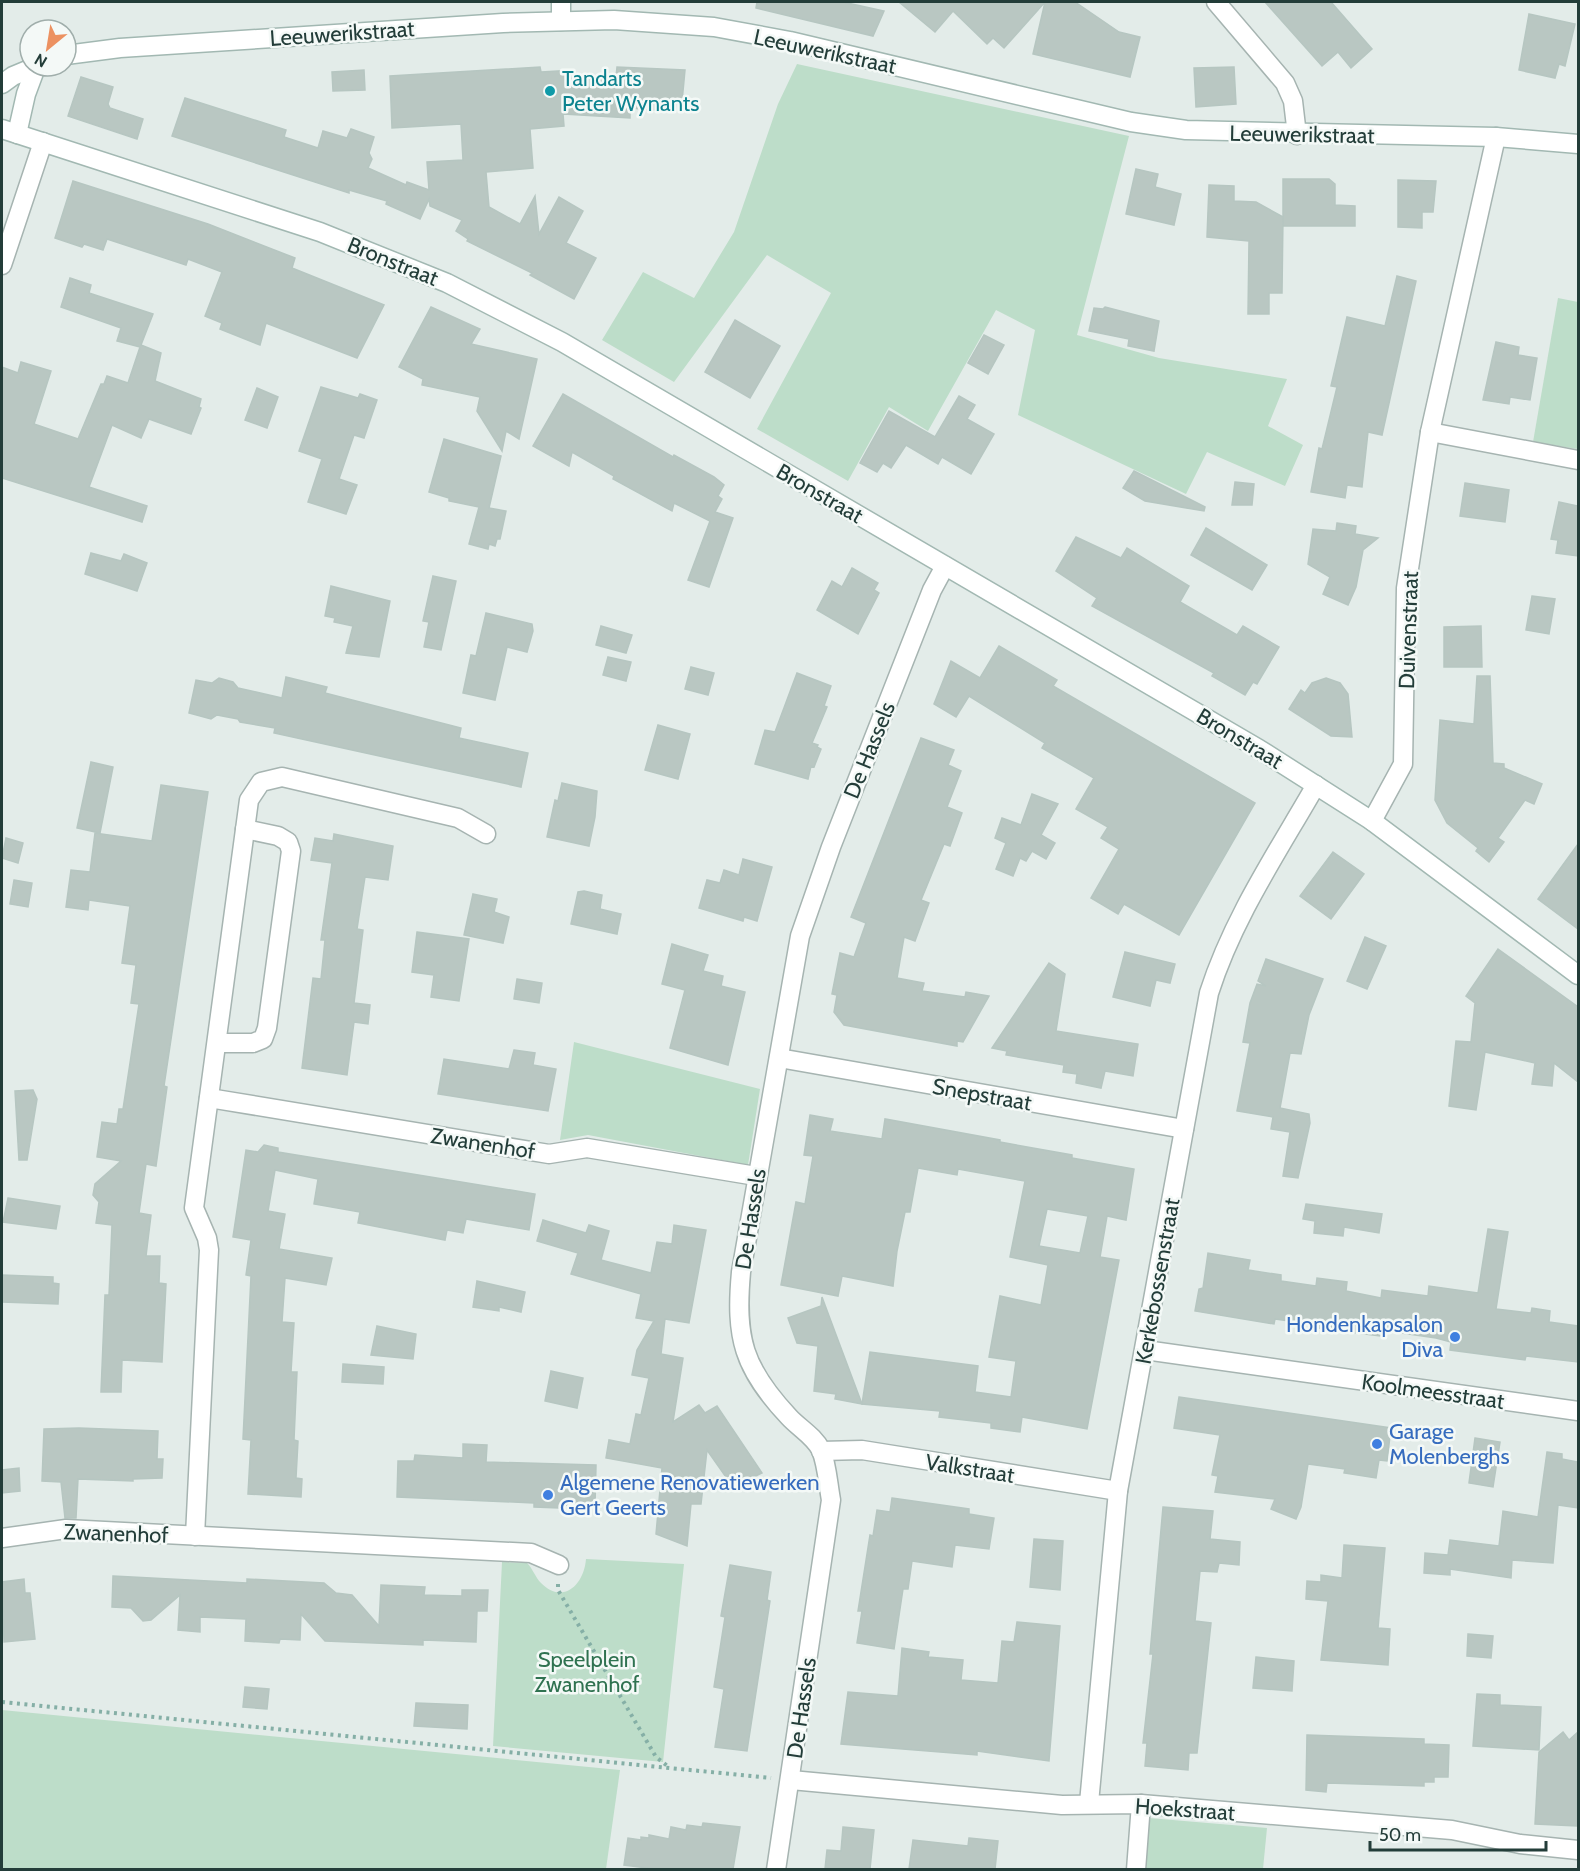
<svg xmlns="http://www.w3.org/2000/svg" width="1580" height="1871" viewBox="0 0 1580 1871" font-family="Cabin,sans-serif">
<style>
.green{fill:#bdddc9}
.building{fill:#b9c7c2;stroke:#b6c6c1;stroke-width:1.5;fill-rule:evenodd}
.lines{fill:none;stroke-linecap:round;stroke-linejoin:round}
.street-casing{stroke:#a6b4b1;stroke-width:21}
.secondary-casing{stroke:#a2b8b2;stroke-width:21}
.path{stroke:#85afa6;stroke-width:4;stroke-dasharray:3 4.5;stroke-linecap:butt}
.street{stroke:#fff;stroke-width:18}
.secondary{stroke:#fff;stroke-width:18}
.culture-dot{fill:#0f9aa8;stroke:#f4f9f7;stroke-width:2}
.shop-dot{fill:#3f7fe0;stroke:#f4f9f7;stroke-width:2}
.labels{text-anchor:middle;stroke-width:5;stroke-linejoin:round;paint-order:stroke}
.street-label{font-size:22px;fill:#233d39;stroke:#f4f9f7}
.culture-label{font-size:22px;fill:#0d838f;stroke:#f4f9f7;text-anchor:start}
.shop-label{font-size:22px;fill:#366cbe;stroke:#f4f9f7;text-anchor:start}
.park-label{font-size:22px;fill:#2f7250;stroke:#f4f9f7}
</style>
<rect width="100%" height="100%" fill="#e3ece9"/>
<g class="green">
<path d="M797 64 1129 136 1077 335 1159 358 1287 379 1268 426 1303 445 1285 486 1207 452 1186 494 1018 415 1035 330 996 310 928 431 889 407 848 481 757 429 831 293 767 255 674 382 602 340 643 272 694 298 734 232 778 104Z"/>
<path d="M1558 298 1578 302V449L1533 442Z"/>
<path d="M574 1042 760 1089 748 1165 588 1135 560 1140Z"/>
<path d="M586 1559 684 1564 663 1762 493 1746 502 1562 527 1563C533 1569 535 1577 541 1583 563 1605 584 1585 586 1559Z"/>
<path d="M2 1710 620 1770 606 1869H2Z"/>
<path d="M1149 1818 1267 1828 1263 1869H1146Z"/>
</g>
<g class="building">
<path d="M757 2H843L884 11 873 36 756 8Z"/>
<path d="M899 2H1075L1119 32 1140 37 1130 77 1033 54 1045 2 1004 48 993 38 987 44 953 11 935 32Z"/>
<path d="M1265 2H1331L1372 49 1351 68 1338 52 1322 66Z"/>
<path d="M1529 14 1575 24 1565 66 1559 64 1555 78 1519 70Z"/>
<path d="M540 67 541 72 574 70V76L616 77 617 67 685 70 682 102 676 101 675 112 630 108V118L563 114 564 126 530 129 533 168 486 172 489 207 520 224 535 196 539 234 559 197 583 211 566 243 596 258 574 299 530 275 532 273 467 241 468 239 456 231 462 220 430 206 429 199 420 219 386 204 387 201 349 190V193L172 136 185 98 286 130 284 137 318 148 323 131 347 138 351 129 374 137 369 153 372 159 368 168 406 185 407 182 429 190 427 162 463 160 461 124 392 128 390 76Z"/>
<path d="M1234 67 1236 104 1196 107 1194 68Z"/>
<path d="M364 70 365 90 333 91 332 72Z"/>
<path d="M81 77 113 87 108 104 110 108 143 119 137 139 68 116Z"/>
<path d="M1136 169 1158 174 1155 187 1181 194 1174 225 1126 214Z"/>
<path d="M1283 179H1329L1335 184V205L1355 206V226H1283Z"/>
<path d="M1398 180 1436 181 1433 212H1422V228L1398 227Z"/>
<path d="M73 181 208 224 295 258 292 268 384 305 357 358 266 323 260 345 220 329 222 323 205 316 222 272 188 259 186 265 107 239 103 250 84 244 82 247 55 238Z"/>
<path d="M1209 185 1234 186V201L1256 202 1283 217 1282 293H1269V314H1248L1249 241 1207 237Z"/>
<path d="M1397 276 1416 281 1382 435 1368 432 1362 487 1347 485 1345 498 1311 492 1319 448 1322 449 1337 387 1331 386 1347 317 1385 326Z"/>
<path d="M70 278 91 285 89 293 153 314 141 345 161 353 155 381 201 399 199 407 201 408 191 434 149 419 141 438 112 425 89 487 147 506 142 522 2 478V367L18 373 21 362 51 371 34 424 78 439 101 384H104L107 376 128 383 140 347 117 341 121 328 61 307Z"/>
<path d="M431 307 480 329 471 344 537 359 519 439 506 431 502 451 477 411 480 397 422 385 423 379 399 367Z"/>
<path d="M1105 307 1159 321 1154 351 1128 346 1129 339 1089 331 1094 308 1103 309Z"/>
<path d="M735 320 780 346 750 398 705 372Z"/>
<path d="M984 335 1004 345 988 374 968 363Z"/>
<path d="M1496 342 1519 347 1518 355 1537 358 1530 400 1510 397 1509 404 1483 400Z"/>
<path d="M321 387 358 398 360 394 377 400 364 438 354 435 339 479 357 485 346 514 308 502 322 459 299 451Z"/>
<path d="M257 388 278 397 267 428 245 420Z"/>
<path d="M563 394 673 457 674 455 714 477 724 485 718 496 722 499 715 512 733 518 709 587 688 580 710 521 674 503 672 511 613 479 614 476 572 452 569 466 533 446Z"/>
<path d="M959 396 975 405 967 419 994 434 971 474 942 457 938 464 906 445 891 468 883 463 877 472 860 463 889 411 935 437Z"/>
<path d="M444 439 501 456 489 508 506 511 500 539H497L495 546 489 544 488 549 469 544 479 507 449 501V498L429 492Z"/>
<path d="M1134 471 1205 507 1204 511 1145 501 1123 488Z"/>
<path d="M1235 482 1254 484 1252 505H1232Z"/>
<path d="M1465 483 1509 490 1505 522 1460 516Z"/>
<path d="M1559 502 1578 506V556L1556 553 1558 540 1551 539Z"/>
<path d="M1337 523 1356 526 1355 534 1378 538 1363 550 1356 587 1348 605 1323 594 1330 577 1308 564 1313 529 1336 531Z"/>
<path d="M1206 528 1267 565 1252 590 1191 555Z"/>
<path d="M1076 537 1121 558 1127 548 1189 586 1180 602 1237 635 1243 626 1279 647 1257 684 1253 682 1245 695 1212 676 1214 673 1092 606 1097 598 1056 571Z"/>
<path d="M91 553 121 561 124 554 147 563 137 591 85 574Z"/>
<path d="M852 568 878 583 874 590 879 593 858 634 817 610 832 581 842 587Z"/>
<path d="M433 576 456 581 441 650 424 647 429 622 423 621Z"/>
<path d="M331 586 390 601 379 657 346 653 353 626 334 622 335 618 325 616Z"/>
<path d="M1532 596 1555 599 1549 634 1526 630Z"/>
<path d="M486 613 532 624 533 631 527 652 507 647 495 700 463 693 471 655 476 656Z"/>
<path d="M601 626 632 635 626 653 596 645Z"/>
<path d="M1481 626 1482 667H1444V627Z"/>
<path d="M999 646 1057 680 1053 686 1255 803 1179 935 1124 904 1118 914 1091 898 1119 849 1101 838 1108 827 1076 809 1094 778 1042 748 1045 743 969 696 956 717 934 704 951 661 980 678Z"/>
<path d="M608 657 631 662 626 681 603 675Z"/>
<path d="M691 667 714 673 708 695 685 689Z"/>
<path d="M797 673 831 686 824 706 827 707 812 743 818 745 817 747 821 749 814 767 811 766 808 779 755 764 765 730 775 732Z"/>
<path d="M1477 676H1490L1493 763 1504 764V768L1542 784 1534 804 1525 800 1498 838 1504 842 1489 862 1476 851 1478 848 1447 823 1435 800 1440 720 1474 724Z"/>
<path d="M286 677 327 687 325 693 461 728 459 738 528 753 521 787 274 733 275 728 240 722 238 719 217 715 211 719 189 713 196 680 212 683 219 678 233 682 238 688 282 698Z"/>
<path d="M1326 678 1340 683 1348 694 1352 737 1331 736 1289 709 1301 690 1305 693 1312 683Z"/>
<path d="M658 725 690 734 678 779 645 770Z"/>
<path d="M921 738 954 750 948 765 961 771 947 807 962 813 950 846 944 844 921 900 929 903 915 941 904 937 897 978 924 983 922 991 965 997 966 992 989 996 963 1042 957 1041V1046L844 1025 834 1012 837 995 832 994 840 953 854 957 866 923 851 917Z"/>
<path d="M91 762 113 767 100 833 77 828Z"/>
<path d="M562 783 597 791 595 817 589 846 547 837 555 800 558 801Z"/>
<path d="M161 785 208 792 164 1086 167 1087 156 1166 146 1164 139 1213 151 1215 146 1256H160L159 1283 166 1284 162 1362 122 1360 121 1392H101L105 1295H109L112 1225 96 1223 99 1202 93 1195 95 1184 121 1161 97 1157 102 1122 117 1124 119 1109H123L139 1004 131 1003 136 965 122 963 130 906 89 900 88 910 66 907 71 870 90 872 95 833 152 841Z"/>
<path d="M1032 794 1058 804 1041 835 1055 843 1046 859 1032 851 1026 861 1020 858 1013 876 996 869 1006 843 995 838 1002 818 1021 825Z"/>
<path d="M334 834 393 846 388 880 365 877 357 929 363 930 354 1003 370 1005 368 1024 354 1022 347 1075 302 1068 313 978 321 979 325 940H321L332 863 311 860 315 838 333 841Z"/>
<path d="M6 838 23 843 18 863 2 858Z"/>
<path d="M1578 844V929L1538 899Z"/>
<path d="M1333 852 1364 874 1331 919 1300 896Z"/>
<path d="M743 859 772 867 757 921 744 917 743 921 699 908 707 880 720 883 724 870 739 875Z"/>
<path d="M14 880 32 883 28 907 10 904Z"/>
<path d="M584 891 602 895 600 909 621 914 617 934 571 924 578 892Z"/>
<path d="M473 894 497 899 494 912 509 917 503 943 464 935Z"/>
<path d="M417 932 469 939 459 1001 431 997 434 975 412 972Z"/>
<path d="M1365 937 1386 946 1367 989 1347 981Z"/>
<path d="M672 944 708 955 703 971 723 976 721 986 745 992 728 1065 670 1048 685 990 662 984Z"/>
<path d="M1498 949 1578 1007V1082L1554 1063 1552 1086 1532 1084 1535 1063 1485 1052 1476 1110 1449 1106 1456 1041 1471 1042 1475 1003 1466 996Z"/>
<path d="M1125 952 1175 964 1170 983 1156 980 1150 1006 1113 997Z"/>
<path d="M1266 959 1323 979 1309 1015 1301 1054 1290 1053 1280 1108 1309 1114 1310 1123 1298 1178 1283 1176 1290 1132 1271 1129 1273 1117 1237 1111 1250 1043 1243 1042 1250 1003 1257 984 1266 986 1258 981Z"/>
<path d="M1049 963 1065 974 1056 1031 1138 1044 1133 1076 1105 1071 1101 1088 1076 1083 1077 1074 1063 1072 1064 1065 1006 1055 1007 1051 992 1048Z"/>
<path d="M517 979 542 983 539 1003 514 999Z"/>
<path d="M514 1050 535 1053 533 1065 556 1069 548 1111 438 1094 444 1059 509 1069Z"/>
<path d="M33 1090 37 1099 27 1160H19L15 1091Z"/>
<path d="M810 1115 833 1119 830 1131 882 1139 885 1119 1000 1140V1142L1072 1155V1158L1134 1169 1126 1220 1107 1216 1100 1257 1119 1260 1087 1429 1022 1417 1020 1432 991 1428V1423L939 1417 940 1411 862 1404 870 1352 978 1366 975 1392 1011 1397 1016 1361 989 1357 1000 1296 1041 1305 1048 1265 1010 1257 1025 1181 958 1169 957 1175 918 1168 910 1212H905L897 1251 893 1286 842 1276 838 1296 781 1285 796 1202 805 1204 813 1156 804 1155ZM1047 1209 1088 1216 1080 1253 1039 1246Z"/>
<path d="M264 1145 278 1148V1152L535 1194 529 1230 466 1219 463 1233 447 1230 445 1240 358 1223 360 1212 314 1204 318 1179 275 1170 268 1211 285 1214 279 1249 332 1258 326 1285 285 1278 282 1322 294 1323 291 1372H297L294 1440 298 1441 296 1478 302 1479 301 1497 248 1494 251 1440 243 1439 251 1276 246 1275 251 1240 233 1237 246 1150 258 1152Z"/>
<path d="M8 1198 60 1206 56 1229 3 1222Z"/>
<path d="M1306 1204 1382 1214 1379 1233 1344 1227 1343 1236 1314 1233 1315 1221 1303 1219Z"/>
<path d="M543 1220 586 1233 589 1225 609 1231 601 1260 651 1273 657 1242 672 1244 674 1225 706 1230 689 1323 665 1319 661 1354 683 1358 673 1422 699 1405 705 1413 717 1406 762 1473 733 1487 707 1450 701 1504H691L687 1546 656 1534 662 1468 606 1458 609 1440 630 1444 636 1414 641 1415 649 1378 632 1375 637 1350 654 1321 636 1318 641 1294 571 1274 578 1253 537 1241Z"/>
<path d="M1488 1229 1508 1232 1496 1309 1531 1313 1532 1308 1550 1311 1549 1322 1578 1326V1362L1526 1356 1525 1360 1450 1350 1451 1342 1436 1338 1381 1330 1380 1336 1311 1327V1324L1275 1319 1274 1324 1195 1311 1199 1289 1203 1288 1208 1253 1250 1260 1248 1270 1281 1275V1281L1316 1286 1317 1278 1347 1282 1346 1291 1381 1298 1382 1290 1428 1296 1429 1286 1478 1293Z"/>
<path d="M2 1275 53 1277V1283L59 1284 58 1304 2 1302Z"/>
<path d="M477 1281 525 1292 521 1312 499 1307V1311L473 1307Z"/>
<path d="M822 1297 835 1332 862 1404 835 1399 836 1394 814 1391 818 1346 797 1343 788 1318 821 1306Z"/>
<path d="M377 1326 416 1334 413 1359 371 1355Z"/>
<path d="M343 1364 384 1367 383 1384 342 1382Z"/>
<path d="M551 1371 583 1378 577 1408 545 1401Z"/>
<path d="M1179 1397 1391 1428 1387 1461 1379 1460 1376 1478 1344 1473 1345 1469 1308 1464 1301 1507 1296 1519 1271 1509 1275 1499 1215 1492 1218 1476 1212 1475 1220 1435 1174 1428Z"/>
<path d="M79 1428 158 1431 157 1459H163L162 1478 133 1479V1481L78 1479 76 1518H65L61 1482 42 1481 44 1429Z"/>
<path d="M1475 1438 1500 1442 1493 1487 1469 1483Z"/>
<path d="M463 1444 487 1445 486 1462 596 1465 595 1506 559 1505V1508L534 1507V1503L397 1497 398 1461H414L415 1455 463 1458Z"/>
<path d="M1547 1452 1562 1454V1459L1578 1462V1508L1558 1505 1553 1563 1512 1560 1511 1578 1450 1569V1575L1424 1573 1425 1553 1448 1555 1450 1540 1499 1546 1503 1511 1538 1517Z"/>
<path d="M19 1468 20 1491 2 1493V1470Z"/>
<path d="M892 1498 969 1509V1514L994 1518 989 1549 955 1545 952 1567 912 1561 908 1589H903L894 1649 857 1643 862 1611H858L870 1535 873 1536 877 1510 890 1512Z"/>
<path d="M1163 1507 1213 1511 1210 1539 1240 1542 1239 1565 1219 1563 1217 1572 1200 1571 1195 1621 1211 1623 1197 1753H1189L1188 1770 1145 1766 1147 1743H1143L1153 1654H1150Z"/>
<path d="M1034 1539 1063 1541 1060 1590 1030 1587Z"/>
<path d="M1344 1545 1385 1548 1378 1628 1390 1629 1388 1665 1321 1660 1328 1601 1306 1599 1307 1581 1321 1582V1575L1342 1578Z"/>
<path d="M730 1565 771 1572 767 1600 770 1601 747 1751 715 1747 724 1689 714 1687 725 1617 721 1616Z"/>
<path d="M113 1576 247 1583V1579L324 1583 336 1593 352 1595 379 1626 381 1585 425 1587 424 1595 462 1596V1590H488L487 1611H477L476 1642 423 1640V1645L325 1641 301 1614 300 1640 280 1639 279 1643 245 1641 246 1619 200 1617V1632L178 1630 180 1595 151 1620 143 1621 131 1608 112 1607Z"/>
<path d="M24 1579 25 1593H30L35 1639 4 1642 2 1582Z"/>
<path d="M1017 1622 1060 1626 1049 1761 977 1751V1755L841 1744 848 1692 898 1696 902 1648 929 1652 928 1657 963 1660 961 1680 998 1683 1002 1641 1014 1642Z"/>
<path d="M1468 1634 1493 1636 1491 1658 1467 1656Z"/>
<path d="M1256 1657 1294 1661 1292 1691 1253 1688Z"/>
<path d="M245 1687 269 1689 267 1709 243 1707Z"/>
<path d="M1477 1694 1500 1695V1705L1541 1707 1539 1750 1473 1746Z"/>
<path d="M416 1703 468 1705 467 1729 414 1726Z"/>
<path d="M1563 1732 1569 1740 1578 1732 1577 1826 1535 1824 1539 1752Z"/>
<path d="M1307 1735 1424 1739V1744L1449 1745 1448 1777H1434V1782H1424V1786L1327 1783 1326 1792 1306 1790Z"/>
<path d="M703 1823 740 1827 733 1869H655L624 1865 628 1838 641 1840V1837L649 1838V1835L669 1839 671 1827 686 1830 687 1825 702 1827Z"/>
<path d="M843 1827 874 1830 870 1869H825L827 1850 841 1851Z"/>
<path d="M969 1838 998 1841 995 1869H909L913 1840 968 1846Z"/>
</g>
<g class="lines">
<g class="street-casing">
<g id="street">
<path d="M1216 2 1285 83 1293 101 1297 135"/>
<path d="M2 265 43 142"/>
<path d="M1430 432 1578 460"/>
<path d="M1372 821 1403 764 1406 588 1430 432 1496 137"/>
<path d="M217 1043H253L263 1039 267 1028 291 851 288 842 278 836 245 829"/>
<path d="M779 1058 1184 1129"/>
<path d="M209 1098 549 1154 587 1148 756 1176"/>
<path d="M1145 1350 1578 1411"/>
<path d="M821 1451 862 1450 1118 1491"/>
<path d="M195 1536 209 1250 207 1238 194 1208 249 800 261 782 282 777 458 818 486 834"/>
<path d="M2 1538 66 1529 531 1553 559 1565"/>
<path d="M791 1780 1062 1805 1141 1804 1452 1830 1520 1844 1578 1850"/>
<path d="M1089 1803 1118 1491 1209 993C1233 918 1277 853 1316 785"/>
<path d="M776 1870 831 1500C828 1484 827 1464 821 1450 814 1436 799 1428 789 1417 743 1368 735 1338 741 1272L800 936 831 847 932 590 945 566"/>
<path d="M1136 1870 1141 1804"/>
</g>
</g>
<g class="secondary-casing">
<g id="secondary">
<path d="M561 2V21"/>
<path d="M66 55 120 48 503 23 614 20 714 27 790 41 1131 122 1186 130 1496 137 1578 144"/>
<path d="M2 84 13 76 37 66"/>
<path d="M2 129 320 232 447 283 562 342 1259 749 1372 821 1578 975"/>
<path d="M17 134 26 94 36 67"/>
</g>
</g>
<g class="path">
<path d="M558 1584V1590L656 1757 670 1768"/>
<path d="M2 1702 771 1778"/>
</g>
<use href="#street" class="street"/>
<use href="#secondary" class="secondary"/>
</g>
<circle class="culture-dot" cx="550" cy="91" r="6"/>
<g class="shop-dot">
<circle cx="1455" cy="1337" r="6"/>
<circle cx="1377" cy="1444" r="6"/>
<circle cx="548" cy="1495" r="6"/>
</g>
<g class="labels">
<g class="street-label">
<text transform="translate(342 33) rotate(-4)" y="8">Leeuwerikstraat</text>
<text transform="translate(825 51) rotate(12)" y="8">Leeuwerikstraat</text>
<text transform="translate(1302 134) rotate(1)" y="8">Leeuwerikstraat</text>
<text transform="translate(393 261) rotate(22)" y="8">Bronstraat</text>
<text transform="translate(820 493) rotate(30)" y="8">Bronstraat</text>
<text transform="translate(1408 630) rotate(-88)" y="8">Duivenstraat</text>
<text transform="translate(1240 738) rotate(31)" y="8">Bronstraat</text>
<text transform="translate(869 750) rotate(-68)" y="8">De Hassels</text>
<text transform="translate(982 1094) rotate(10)" y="8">Snepstraat</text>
<text transform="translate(483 1143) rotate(9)" y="8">Zwanenhof</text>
<text transform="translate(750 1219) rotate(-81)" y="8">De Hassels</text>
<text transform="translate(1157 1281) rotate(-80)" y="8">Kerkebossenstraat</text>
<text transform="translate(1433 1391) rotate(8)" y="8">Koolmeesstraat</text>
<text transform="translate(970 1468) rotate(9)" y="8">Valkstraat</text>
<text transform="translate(116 1533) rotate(2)" y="8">Zwanenhof</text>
<text transform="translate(801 1708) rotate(-82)" y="8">De Hassels</text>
<text transform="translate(1185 1809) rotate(4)" y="8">Hoekstraat</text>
</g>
<g class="culture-label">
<text x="562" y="86">Tandarts<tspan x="562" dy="25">Peter Wynants</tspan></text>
</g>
<g class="shop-label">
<text x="1443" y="1332" text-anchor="end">Hondenkapsalon<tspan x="1443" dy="25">Diva</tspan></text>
<text x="1389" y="1439">Garage<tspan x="1389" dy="25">Molenberghs</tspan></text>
<text x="560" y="1490">Algemene Renovatiewerken<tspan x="560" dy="25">Gert Geerts</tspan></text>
</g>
<g class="park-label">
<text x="587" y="1667">Speelplein<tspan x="587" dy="25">Zwanenhof</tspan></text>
</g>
</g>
<rect width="1580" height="1871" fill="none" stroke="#233d39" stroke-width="6"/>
<g transform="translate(48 48) rotate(210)"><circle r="28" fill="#f4f9f7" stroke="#a0aeab" stroke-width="1.5"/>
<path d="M0-4.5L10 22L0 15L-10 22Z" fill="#ec9161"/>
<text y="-9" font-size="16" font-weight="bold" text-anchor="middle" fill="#233d39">N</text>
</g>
<path d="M1370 1841v9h176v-9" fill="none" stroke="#233d39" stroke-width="3"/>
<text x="1379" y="1841" font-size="18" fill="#233d39" stroke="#f4f9f7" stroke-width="4.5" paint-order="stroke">50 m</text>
</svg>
